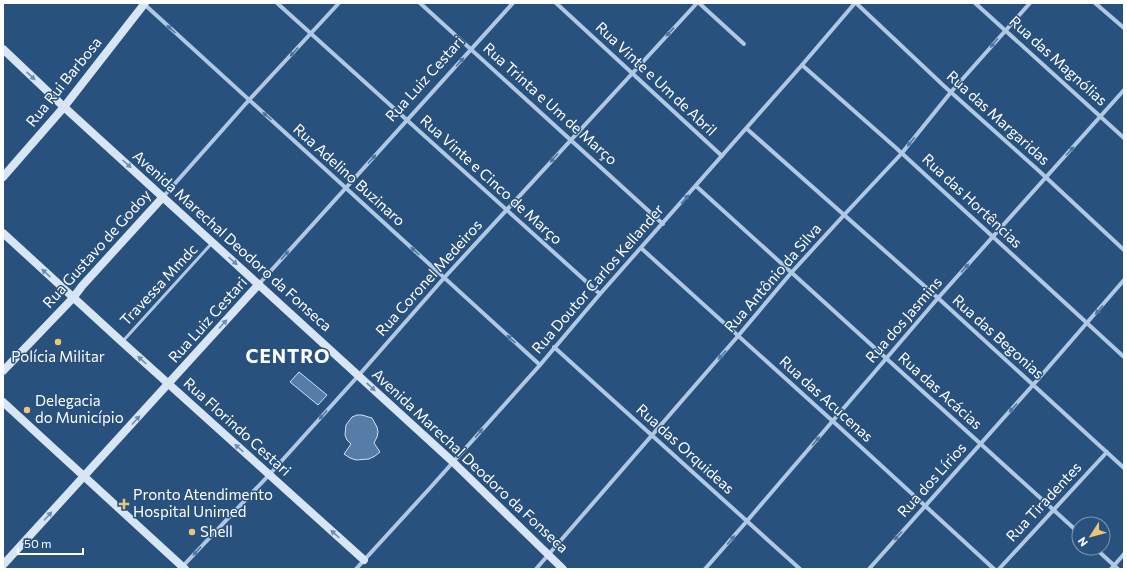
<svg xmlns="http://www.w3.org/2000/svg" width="1127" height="572" viewBox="0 0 1127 572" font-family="Commissioner,sans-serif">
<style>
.building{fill:#557da8;stroke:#d1e2f4}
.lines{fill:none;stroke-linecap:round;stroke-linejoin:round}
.lane{stroke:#afc9e4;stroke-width:3}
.street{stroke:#afc9e4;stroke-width:4}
.secondary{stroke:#d7e5f5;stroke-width:8}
.oneway{fill:#51759d}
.oneway2{fill:#6f8cae}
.poi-dot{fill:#ecc576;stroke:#29517e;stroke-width:1.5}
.labels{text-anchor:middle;stroke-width:3;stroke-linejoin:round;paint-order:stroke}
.street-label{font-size:15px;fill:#fff;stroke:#29517e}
.poi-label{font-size:15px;fill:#fff;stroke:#29517e;text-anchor:start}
.district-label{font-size:19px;font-weight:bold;letter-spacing:1px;fill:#fff;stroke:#29517e}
</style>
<rect width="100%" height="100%" fill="#29517e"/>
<g class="building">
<path d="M299 372 327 395 318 405 290 382Z"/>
<path d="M357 415H362L372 418 377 427 378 432 377 437 374 443 380 452 375 456 369 459 356 460 350 458 344 454 351 444 347 440 345 435 346 425 352 417Z"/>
</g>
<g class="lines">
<path class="lane" d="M123 341 212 243"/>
<g class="street">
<path d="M277 3 600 294"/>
<path d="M420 3 663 224"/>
<path d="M556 3 722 156"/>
<path d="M699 3 744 44"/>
<path d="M856 3 944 86 1038 170 1124 250"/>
<path d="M975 3 1124 138"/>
<path d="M1095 3 1124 28"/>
<path d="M144 4 540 365"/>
<path d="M802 65 895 147 1124 357"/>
<path d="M747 129 938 298 1124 468"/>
<path d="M696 186 1079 533"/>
<path d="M163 197 249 100 339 3"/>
<path d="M641 248 837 425 994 569"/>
<path d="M259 284 513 3"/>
<path d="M554 347 800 569"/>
<path d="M1095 548 1118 569"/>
<path d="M182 567 269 475 359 375 444 278 697 3"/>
<path d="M356 569 430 488 540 365 600 294 802 65 855 3"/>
<path d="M536 569 738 336 791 273 844 215 902 153 951 92 1030 3"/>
<path d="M705 569 747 521 938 298 1124 90"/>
<path d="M869 569 1033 385 1124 280"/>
<path d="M999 569 1107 452"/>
<path d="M1111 569 1124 554"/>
</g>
<g class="secondary">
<path d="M3 49 64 107 453 462 563 569"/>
<path d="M3 177 64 107 145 3"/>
<path d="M3 233 122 342 364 560"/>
<path d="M3 371 73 298 82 286 163 197"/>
<path d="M3 402 185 569"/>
<path d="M3 565 259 284"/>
</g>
</g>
<defs><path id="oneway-solid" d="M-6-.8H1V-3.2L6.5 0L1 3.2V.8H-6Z"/></defs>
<g class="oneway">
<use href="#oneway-solid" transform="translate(171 29) rotate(-138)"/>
<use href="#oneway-solid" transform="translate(670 32) rotate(133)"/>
<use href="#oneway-solid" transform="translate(994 43) rotate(131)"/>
<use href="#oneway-solid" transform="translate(294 52) rotate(133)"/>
<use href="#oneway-solid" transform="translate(460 62) rotate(-48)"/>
<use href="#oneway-solid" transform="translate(267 116) rotate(-138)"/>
<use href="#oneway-solid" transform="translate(911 142) rotate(129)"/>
<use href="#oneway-solid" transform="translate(1070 151) rotate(-48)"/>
<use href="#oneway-solid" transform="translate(554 158) rotate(132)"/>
<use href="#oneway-solid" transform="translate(372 159) rotate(-48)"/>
<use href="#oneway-solid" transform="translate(685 199) rotate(-49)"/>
<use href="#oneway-solid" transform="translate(415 251) rotate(-138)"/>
<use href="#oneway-solid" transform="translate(285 255) rotate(-48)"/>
<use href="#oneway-solid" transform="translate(965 268) rotate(-48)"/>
<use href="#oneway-solid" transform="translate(1099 310) rotate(131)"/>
<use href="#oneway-solid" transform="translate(511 339) rotate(-138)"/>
<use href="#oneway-solid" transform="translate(722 355) rotate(131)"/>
<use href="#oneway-solid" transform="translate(1013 408) rotate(132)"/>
<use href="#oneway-solid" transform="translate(323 415) rotate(132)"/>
<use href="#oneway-solid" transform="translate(479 433) rotate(-49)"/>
<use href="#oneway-solid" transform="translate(816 441) rotate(-50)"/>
<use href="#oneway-solid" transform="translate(898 536) rotate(132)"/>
<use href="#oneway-solid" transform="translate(731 540) rotate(-49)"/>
<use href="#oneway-solid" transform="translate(197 551) rotate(133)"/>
</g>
<g class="oneway2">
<use href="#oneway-solid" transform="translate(31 76) rotate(44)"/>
<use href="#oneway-solid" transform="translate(127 164) rotate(42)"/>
<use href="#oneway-solid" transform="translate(233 261) rotate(42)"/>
<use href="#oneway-solid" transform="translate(46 273) rotate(-137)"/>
<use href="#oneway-solid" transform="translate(223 324) rotate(-48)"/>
<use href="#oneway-solid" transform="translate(142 360) rotate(-138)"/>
<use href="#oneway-solid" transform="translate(371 387) rotate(43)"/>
<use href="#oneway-solid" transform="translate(136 420) rotate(-48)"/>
<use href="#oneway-solid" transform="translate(239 448) rotate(-138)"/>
<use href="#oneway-solid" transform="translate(48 516) rotate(-48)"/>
<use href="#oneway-solid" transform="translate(335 534) rotate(-138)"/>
</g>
<g class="poi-dot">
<circle cx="58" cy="342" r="4"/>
<circle cx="27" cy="410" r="4"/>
<path d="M122 498h4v4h4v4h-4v4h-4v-4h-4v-4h4z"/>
<circle cx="192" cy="532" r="4"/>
</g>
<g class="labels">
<g class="street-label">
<text transform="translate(1058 61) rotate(42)" y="5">Rua das Magnólias</text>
<text transform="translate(425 79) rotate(-48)" y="5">Rua Luiz Cestari</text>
<text transform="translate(656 79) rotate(43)" y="5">Rua Vinte e Um de Abril</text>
<text transform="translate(64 82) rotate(-51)" y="5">Rua Rui Barbosa</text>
<text transform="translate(550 104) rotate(42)" y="5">Rua Trinta e Um de Março</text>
<text transform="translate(998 118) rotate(42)" y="5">Rua das Margaridas</text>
<text transform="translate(349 175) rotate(42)" y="5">Rua Adelino Buzinaro</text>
<text transform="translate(491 180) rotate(42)" y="5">Rua Vinte e Cinco de Março</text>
<text transform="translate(972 201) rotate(43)" y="5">Rua das Hortências</text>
<text transform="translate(232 241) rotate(42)" y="5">Avenida Marechal Deodoro da Fonseca</text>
<text transform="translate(97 249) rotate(-48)" y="5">Rua Gustavo de Godoy</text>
<text transform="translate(429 278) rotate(-48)" y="5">Rua Coronel Medeiros</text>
<text transform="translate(773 278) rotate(-49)" y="5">Rua Antônio da Silva</text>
<text transform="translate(598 279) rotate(-49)" y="5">Rua Doutor Carlos Kellander</text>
<text transform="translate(159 285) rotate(-47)" y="5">Travessa Mmdc</text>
<text transform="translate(208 320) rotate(-48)" y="5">Rua Luiz Cestari</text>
<text transform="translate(904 320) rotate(-49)" y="5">Rua dos Jasmins</text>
<text transform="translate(998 337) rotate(42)" y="5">Rua das Begonias</text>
<text transform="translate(940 391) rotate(42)" y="5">Rua das Acácias</text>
<text transform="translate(826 399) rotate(42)" y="5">Rua das Acucenas</text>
<text transform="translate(237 427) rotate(42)" y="5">Rua Florindo Cestari</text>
<text transform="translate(685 449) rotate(42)" y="5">Rua das Orquideas</text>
<text transform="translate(470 461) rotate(43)" y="5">Avenida Marechal Deodoro da Fonseca</text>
<text transform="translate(932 480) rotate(-48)" y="5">Rua dos Lírios</text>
<text transform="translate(1044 502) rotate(-47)" y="5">Rua Tiradentes</text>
</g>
<g class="poi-label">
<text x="58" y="362" text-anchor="middle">Polícia Militar</text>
<text x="35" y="406">Delegacia<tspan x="35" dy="17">do Município</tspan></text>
<text x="133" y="500">Pronto Atendimento<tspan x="133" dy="17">Hospital Unimed</tspan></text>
<text x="200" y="537">Shell</text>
</g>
<g class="district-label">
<text x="288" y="363">CENTRO</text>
</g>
</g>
<rect width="1127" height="572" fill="none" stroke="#ffffff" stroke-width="8"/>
<g transform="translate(1091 536) rotate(234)"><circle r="19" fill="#29517e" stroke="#7f97b2"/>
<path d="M0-3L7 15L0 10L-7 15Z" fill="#ecc576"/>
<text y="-6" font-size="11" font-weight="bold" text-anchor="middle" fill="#ffffff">N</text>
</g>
<path d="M18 548v6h65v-6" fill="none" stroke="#ffffff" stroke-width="2"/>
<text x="24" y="548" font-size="12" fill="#ffffff" stroke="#29517e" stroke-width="3" paint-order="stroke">50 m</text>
</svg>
